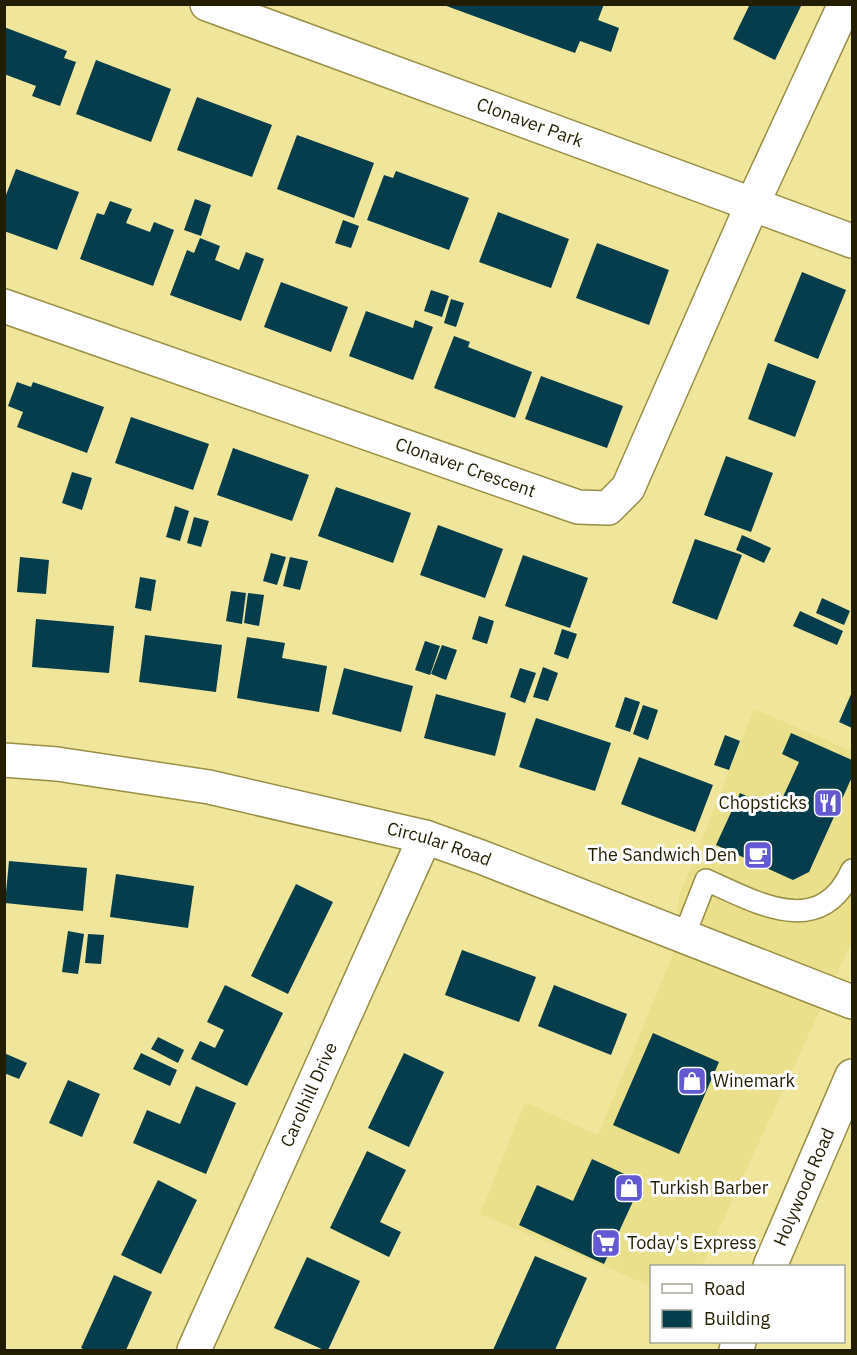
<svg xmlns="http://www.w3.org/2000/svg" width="857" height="1355" viewBox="0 0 857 1355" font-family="'IBM Plex Sans',sans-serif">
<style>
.built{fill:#eae08b}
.building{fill:#053d4c}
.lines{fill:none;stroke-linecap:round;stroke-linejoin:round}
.lane-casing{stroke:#988f45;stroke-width:24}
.street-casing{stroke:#988f45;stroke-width:36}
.secondary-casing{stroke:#988f45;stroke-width:36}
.lane{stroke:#fff;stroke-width:21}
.street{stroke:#fff;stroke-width:33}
.secondary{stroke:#fff;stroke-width:33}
.labels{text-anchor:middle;stroke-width:6;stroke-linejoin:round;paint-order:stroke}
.street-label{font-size:18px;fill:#221e01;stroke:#fff}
.poi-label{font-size:18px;fill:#221e01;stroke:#fff;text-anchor:start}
</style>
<rect width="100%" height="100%" fill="#f0e69b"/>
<path class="built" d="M754 709 852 751V941L702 1266H652L651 1286 480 1214 525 1102 598 1135 673 954 679 896Z"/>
<g class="building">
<path d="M441 4H604L598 20 619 28 611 52 580 41 575 53Z"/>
<path d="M750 4H802L775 60 733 39Z"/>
<path d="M4 27 67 51 64 58 76 62 60 106 32 96 36 86 4 74Z"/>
<path d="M96 60 171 89 151 142 76 114Z"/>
<path d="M197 97 272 125 252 177 177 150Z"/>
<path d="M297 135 374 163 354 218 277 189Z"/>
<path d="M16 169 79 192 57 250 4 231V200Z"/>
<path d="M396 171 469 198 449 250 367 220 384 175 393 178Z"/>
<path d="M195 199 211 205 201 236 184 230Z"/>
<path d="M110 201 132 209 126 223 150 232 154 222 174 230 153 286 80 259 97 213 104 215Z"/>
<path d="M498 212 569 239 551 288 479 262Z"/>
<path d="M343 220 359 226 351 248 335 243Z"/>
<path d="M200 238 220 246 215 260 239 270 246 252 264 259 241 321 170 295 187 250 194 253Z"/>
<path d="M597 243 669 270 649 325 576 298Z"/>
<path d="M802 272 846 290 818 359 774 341Z"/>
<path d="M281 282 348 307 331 352 264 327Z"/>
<path d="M431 290 449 296 442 317 424 311Z"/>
<path d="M451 299 464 303 456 327 444 323Z"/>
<path d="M366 311 413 328 415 320 433 327 413 380 349 356Z"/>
<path d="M454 336 470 342 468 347 532 372 515 418 434 388Z"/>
<path d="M768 363 816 381 795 437 748 419Z"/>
<path d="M541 376 623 406 607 448 525 419Z"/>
<path d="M17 382 31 387 33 382 104 407 87 453 17 427 23 412 8 406Z"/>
<path d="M131 417 209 444 193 490 115 463Z"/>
<path d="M233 448 309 475 292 521 217 495Z"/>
<path d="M726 456 773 473 751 532 704 515Z"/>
<path d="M72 472 92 478 82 510 62 503Z"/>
<path d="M336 487 411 513 393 563 318 536Z"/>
<path d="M175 506 189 511 180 541 166 537Z"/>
<path d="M194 517 209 521 201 547 187 543Z"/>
<path d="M438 525 503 549 485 598 420 575Z"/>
<path d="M742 535 771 548 764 563 736 550Z"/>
<path d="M695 539 742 555 717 620 672 603Z"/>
<path d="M271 553 286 557 277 585 263 581Z"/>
<path d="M523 555 588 578 570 628 505 606Z"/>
<path d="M20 557 49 560 46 594 17 592Z"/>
<path d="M290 557 308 561 300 590 283 586Z"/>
<path d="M140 577 156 580 151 611 135 608Z"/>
<path d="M231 591 246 593 242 624 226 621Z"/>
<path d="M248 593 264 595 259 626 244 623Z"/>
<path d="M822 598 850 611 844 625 816 613Z"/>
<path d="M800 611 843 631 837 645 793 626Z"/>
<path d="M479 616 494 621 487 644 472 639Z"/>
<path d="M36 619 114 626 109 673 32 667Z"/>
<path d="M562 629 577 634 568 659 554 654Z"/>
<path d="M145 635 222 645 216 692 139 682Z"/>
<path d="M247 637 285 643 282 658 327 666 319 712 237 698Z"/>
<path d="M425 641 440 646 430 675 415 670Z"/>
<path d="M442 645 457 650 446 680 431 674Z"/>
<path d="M543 667 558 673 548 701 533 697Z"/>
<path d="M344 668 413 686 401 732 332 714Z"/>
<path d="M520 668 536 673 525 703 510 697Z"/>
<path d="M852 692V728L839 722Z"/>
<path d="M436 694 506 713 495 756 424 738Z"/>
<path d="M625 697 640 702 630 732 615 727Z"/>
<path d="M643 705 658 710 648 740 633 734Z"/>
<path d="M536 718 611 743 595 791 519 767Z"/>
<path d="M791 733 852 760V777L809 872 793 880 716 845 740 793 777 810 799 762 782 754Z"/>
<path d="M725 735 740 741 729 770 714 765Z"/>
<path d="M639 757 713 785 695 832 621 804Z"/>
<path d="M9 861 87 868 83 911 5 903Z"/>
<path d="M116 874 194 886 188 928 110 917Z"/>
<path d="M296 884 333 902 288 994 251 976Z"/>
<path d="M68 931 84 934 78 974 62 972Z"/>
<path d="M88 934 104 935 101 964 85 963Z"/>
<path d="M462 950 536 977 519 1022 445 995Z"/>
<path d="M225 985 283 1013 247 1086 191 1059 200 1041 215 1048 224 1030 207 1022Z"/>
<path d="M554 985 627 1014 611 1055 538 1026Z"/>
<path d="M653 1033 719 1062 679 1154 613 1125Z"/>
<path d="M158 1037 184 1050 178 1063 151 1049Z"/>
<path d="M4 1053 27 1063 19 1079 4 1073Z"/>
<path d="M141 1053 177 1070 170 1086 133 1069Z"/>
<path d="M404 1053 444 1072 409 1147 368 1128Z"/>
<path d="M68 1080 100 1094 82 1137 49 1123Z"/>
<path d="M196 1086 236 1103 206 1174 133 1143 147 1110 180 1124Z"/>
<path d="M367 1151 406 1170 380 1222 401 1232 389 1257 330 1228Z"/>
<path d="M592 1159 642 1182 604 1264 519 1225 537 1185 573 1201Z"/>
<path d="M158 1180 197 1200 161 1274 121 1255Z"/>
<path d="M535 1256 587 1278 555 1350H493Z"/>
<path d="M307 1257 360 1281 328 1350H324L274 1328Z"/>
<path d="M114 1275 152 1292 126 1350H86L81 1348Z"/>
</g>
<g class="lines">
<g class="lane-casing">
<path id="lane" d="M684 936 706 880C756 902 820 941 852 870"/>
</g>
<g class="street-casing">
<g id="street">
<path id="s1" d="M207 4 852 241"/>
<path id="s2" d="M4 306 578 507 608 508 628 488 753 203 845 4"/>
<path id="s3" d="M4 760 57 764 209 787 425 837 481 857 852 1002"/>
<path id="s4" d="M194 1350 425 837"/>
</g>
</g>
<g class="secondary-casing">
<g id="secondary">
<path id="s5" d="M770 1266 852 1076"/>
<path d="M736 1350 739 1342"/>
</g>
</g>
<use href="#lane" class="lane"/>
<use href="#street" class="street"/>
<use href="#secondary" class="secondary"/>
</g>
<defs>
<g id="restaurant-square" transform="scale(1.5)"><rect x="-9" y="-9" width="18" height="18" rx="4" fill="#635ad3" stroke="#fff"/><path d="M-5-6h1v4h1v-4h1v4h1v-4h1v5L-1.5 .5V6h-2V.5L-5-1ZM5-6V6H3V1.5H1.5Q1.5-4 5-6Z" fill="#fff"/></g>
<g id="cafe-square" transform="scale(1.5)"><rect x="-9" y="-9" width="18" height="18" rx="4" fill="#635ad3" stroke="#fff"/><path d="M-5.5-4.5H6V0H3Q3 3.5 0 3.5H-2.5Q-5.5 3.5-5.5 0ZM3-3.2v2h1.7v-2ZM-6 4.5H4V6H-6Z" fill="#fff"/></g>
<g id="shop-square" transform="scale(1.5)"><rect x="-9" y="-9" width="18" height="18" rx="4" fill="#635ad3" stroke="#fff"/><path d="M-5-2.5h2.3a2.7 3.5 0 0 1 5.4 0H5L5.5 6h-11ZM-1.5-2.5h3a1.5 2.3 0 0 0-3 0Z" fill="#fff"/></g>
<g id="supermarket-square" transform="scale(1.5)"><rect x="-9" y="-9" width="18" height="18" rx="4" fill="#635ad3" stroke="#fff"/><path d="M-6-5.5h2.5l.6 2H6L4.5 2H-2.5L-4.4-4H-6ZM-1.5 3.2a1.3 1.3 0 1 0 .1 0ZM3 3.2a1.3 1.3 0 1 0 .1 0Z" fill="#fff"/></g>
</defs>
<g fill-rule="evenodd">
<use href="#restaurant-square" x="828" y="803"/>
<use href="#cafe-square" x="758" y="855"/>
<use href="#shop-square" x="692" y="1081"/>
<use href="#shop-square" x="629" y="1188"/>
<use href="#supermarket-square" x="606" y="1243"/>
</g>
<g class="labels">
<g class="street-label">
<text dy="6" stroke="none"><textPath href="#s1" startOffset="344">Clonaver Park</textPath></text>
<text dy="6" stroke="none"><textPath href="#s2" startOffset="489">Clonaver Crescent</textPath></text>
<text dy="6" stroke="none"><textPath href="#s3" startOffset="444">Circular Road</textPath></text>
<text dy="6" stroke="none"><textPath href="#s4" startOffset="280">Carolhill Drive</textPath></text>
<text dy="6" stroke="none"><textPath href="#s5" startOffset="86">Holywood Road</textPath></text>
</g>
<g class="poi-label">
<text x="807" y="809" text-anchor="end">Chopsticks</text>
<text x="737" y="861" text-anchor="end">The Sandwich Den</text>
<text x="713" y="1087">Winemark</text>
<text x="650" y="1194">Turkish Barber</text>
<text x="627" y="1249">Today's Express</text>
</g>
</g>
<rect width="857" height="1355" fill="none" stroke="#221e01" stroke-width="12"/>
<rect x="650" y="1265" width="195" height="78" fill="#ffffff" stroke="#a7a599" stroke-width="1.5"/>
<rect x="662" y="1284" width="30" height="9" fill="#ffffff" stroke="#a7a599" stroke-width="1.5"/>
<text x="704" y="1295" font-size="18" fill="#221e01">Road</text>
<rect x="662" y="1310" width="30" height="18" fill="#053d4c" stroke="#a7a599" stroke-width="1.5"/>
<text x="704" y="1325" font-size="18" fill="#221e01">Building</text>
</svg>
